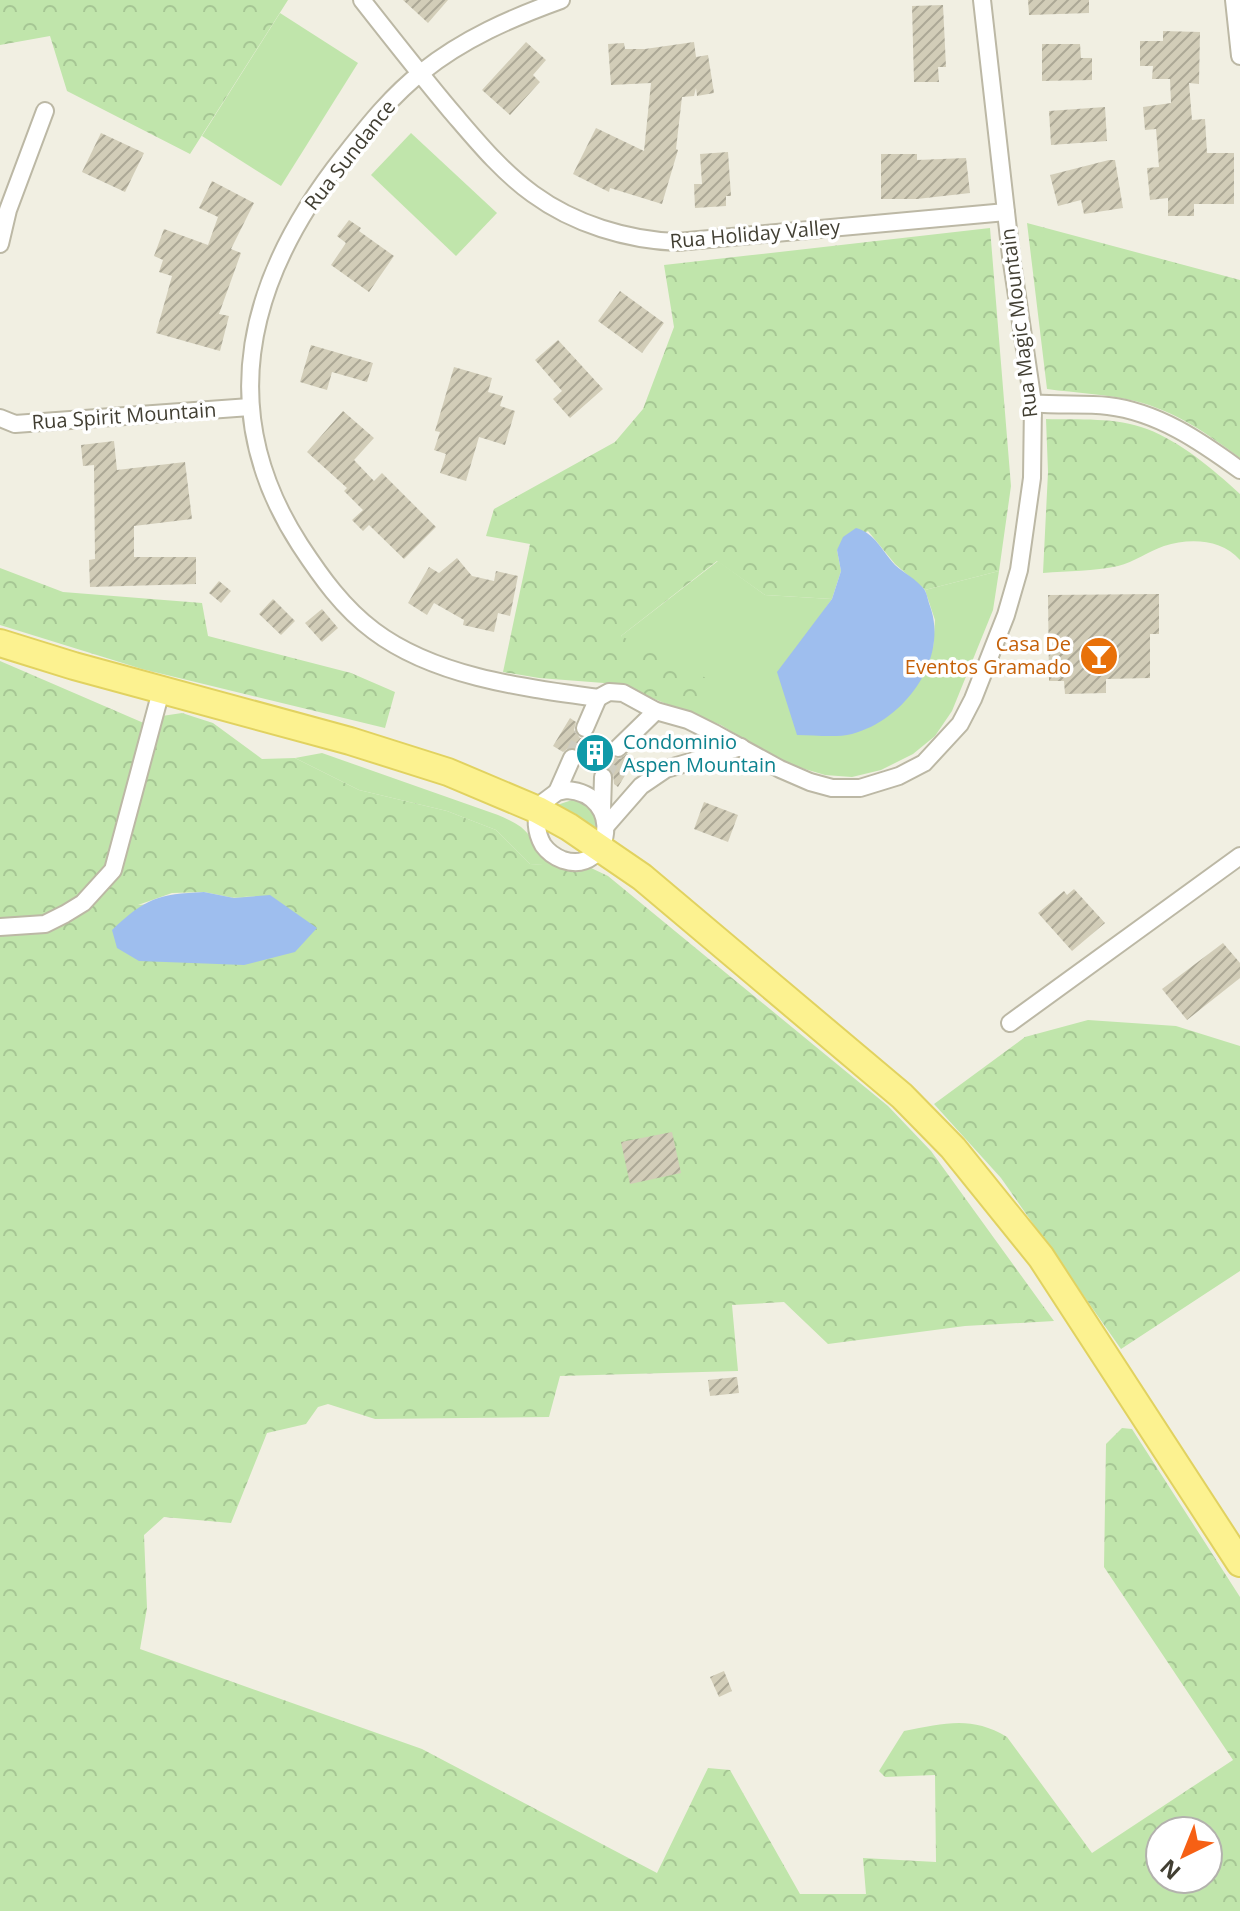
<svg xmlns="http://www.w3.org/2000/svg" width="1240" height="1911" viewBox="0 0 1240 1911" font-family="'Open Sans',sans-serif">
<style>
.green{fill:#c0e5ab}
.forest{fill:url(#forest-crowns);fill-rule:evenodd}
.water{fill:#9ebeee}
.building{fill:url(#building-hatch)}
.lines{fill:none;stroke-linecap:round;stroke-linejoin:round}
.minor-tunnel{stroke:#ceccbf;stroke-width:16;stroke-dasharray:16 8;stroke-linecap:butt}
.minor-casing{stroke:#bcb8a5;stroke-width:20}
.primary-casing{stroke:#e1d260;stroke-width:30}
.minor{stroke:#fff;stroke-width:16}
.primary{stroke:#fcf290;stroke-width:26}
.labels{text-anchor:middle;stroke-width:7;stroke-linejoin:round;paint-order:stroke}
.street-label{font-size:20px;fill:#423f33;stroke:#fff}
.food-label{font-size:20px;fill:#c56008;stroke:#fff;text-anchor:end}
.culture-label{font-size:20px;fill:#0d838f;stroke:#fff;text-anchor:start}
</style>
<defs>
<pattern id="forest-crowns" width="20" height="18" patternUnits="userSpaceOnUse" patternTransform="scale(2)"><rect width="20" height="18" fill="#c0e5ab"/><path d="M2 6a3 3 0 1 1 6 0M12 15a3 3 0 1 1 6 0" fill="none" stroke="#a6c694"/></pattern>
<pattern id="building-hatch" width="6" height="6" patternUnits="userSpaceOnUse" patternTransform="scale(2)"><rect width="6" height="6" fill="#d2cdb8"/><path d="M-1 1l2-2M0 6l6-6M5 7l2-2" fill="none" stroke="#aca896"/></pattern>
</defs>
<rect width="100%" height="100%" fill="#f1efe2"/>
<g class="green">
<path d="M280 13 358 63 281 186 202 136Z"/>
<path d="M411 133 497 213 456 256 371 175Z"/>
<path d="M718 561 765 595 832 599 816 622 933 648 935 620 925 590 999 571 993 610 952 711 935 736 913 754 881 770 852 777 825 775 791 765 768 754 721 725 689 713 621 636Z"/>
<path d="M322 753 498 815C505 818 514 822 521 827 543 846 533 857 569 867L530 864 496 830 447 811 359 790 295 758Z"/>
<path d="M572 800C589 804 598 815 598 831L554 806Z"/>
</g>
<g class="forest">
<path d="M0 0H288L190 154 67 91 50 36 0 45Z"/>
<path d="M1027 223 1240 280V458C1208 434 1175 411 1135 401 1107 394 1076 393 1047 389Z"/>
<path d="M990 228 1011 486 999 571 925 590 895 564 868 531 837 550 841 571 832 599 765 595 717 561 621 636 708 679 689 713 617 684 539 678 503 672 530 544 486 536 494 509 615 442 643 409 674 327 664 265Z"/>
<path d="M1046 419C1079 420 1116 417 1147 429 1181 442 1213 469 1240 494V560C1221 539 1190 538 1164 546 1149 551 1134 562 1118 566 1094 571 1068 571 1043 573L1048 472Z"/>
<path d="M0 568 63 592 202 603 208 636 351 673 395 692 385 728 142 669 0 625Z"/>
<path d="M0 661 146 724 107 868 80 899 44 917 0 920Z"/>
<path d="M182 713 213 723 262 759 295 758 359 790 447 811 496 830 530 864 589 867 608 876 888 1106 931 1151 1054 1321 965 1326 828 1344 784 1302 732 1305 738 1371 560 1376 549 1417 375 1419 328 1404 318 1407 306 1424 267 1433 231 1523 164 1517 144 1535 147 1608 140 1649 422 1749 657 1873 708 1768 730 1770 800 1894H866L863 1858 936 1862 935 1775 885 1777 879 1771 904 1731C944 1724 970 1715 1007 1737L1092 1853 1233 1760 1104 1567 1106 1444 1122 1428 1132 1429 1240 1597V1911H0V932L46 929 101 892 162 716ZM204 892 234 898 270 895 138 905 172 893ZM1160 1831H1208V1879H1160Z"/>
<path d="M1088 1020 1176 1026 1240 1046V1271L1121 1349 1001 1178 934 1104 1025 1037Z"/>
</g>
<g class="water">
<path d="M856 528C875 533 882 551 895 565 904 573 916 579 924 589 927 593 928 601 930 606 949 659 905 720 852 734 836 738 814 735 797 735L777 672 832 599 841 571 837 550 843 537Z"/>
<path d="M204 892 234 898 270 895 317 928 295 952 244 965 139 961 117 948 112 930C146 898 158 894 204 892Z"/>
</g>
<g class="building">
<path d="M403 0H448L428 23Z"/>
<path d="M1028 0H1089V13L1029 15Z"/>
<path d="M943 5 946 67H938L939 82H914L912 6Z"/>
<path d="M1163 31 1200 32 1199 84 1189 83 1192 120 1205 119 1207 153H1234V204H1194V216H1168V198L1150 200 1147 168 1159 167 1156 129 1145 130 1143 107 1171 103 1170 79H1152L1153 66H1140V41H1163Z"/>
<path d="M526 42 546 60 533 75 540 82 510 115 482 90Z"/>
<path d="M694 42 696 57 708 55 714 93 697 96 696 88 694 96 682 97 676 149 678 150 662 204 610 188 609 192 573 174 596 128 644 151 651 83 611 85 608 44 624 43 625 49H645Z"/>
<path d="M1042 44H1080L1081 58H1092V80L1042 81Z"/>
<path d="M1105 107 1107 141 1051 145 1049 111Z"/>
<path d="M101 133 144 153 125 192 82 172Z"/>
<path d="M728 152 731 196H726V206L695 208 694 184H702L700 154Z"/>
<path d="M881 154H917V160L966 158 970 193 917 199H881Z"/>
<path d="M1109 160H1115L1123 208 1084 214 1081 200 1058 206 1050 175Z"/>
<path d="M212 181 254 203 231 249 241 253 219 314 229 316 220 351 156 333 172 276 159 272 163 260 154 256 164 229 208 245 218 217 199 208Z"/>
<path d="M349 220 361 228 359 231 394 256 369 292 331 265 346 243 337 236Z"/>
<path d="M620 291 664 323 642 353 598 321Z"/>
<path d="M558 340 603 389 570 418 553 399 562 391 535 360Z"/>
<path d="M311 345 373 363 367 382 332 372 327 390 300 382Z"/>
<path d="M454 367 492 378 488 392 503 396 500 406 515 411 505 445 479 437 466 481 440 473 446 454 434 450 440 432 435 431Z"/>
<path d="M343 411 374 438 354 460 374 481 382 473 436 527 404 559 369 525 363 531 352 520 363 510 344 491 347 488 307 452Z"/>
<path d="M114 441 117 470 185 462 192 519 134 526V557H196V584L90 587 89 560 95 559 94 465 83 466 81 445Z"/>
<path d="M457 558 472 576 494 581 496 571 518 576 510 616 498 613 494 632 463 625 464 620 434 603 427 615 408 603 429 567 439 573Z"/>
<path d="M219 581 231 591 221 603 209 593Z"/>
<path d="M1159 594V634H1150V678L1106 679V693L1065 694 1064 681H1049L1048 595Z"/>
<path d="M273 599 295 621 281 635 259 614Z"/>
<path d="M322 609 338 628 322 642 305 623Z"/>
<path d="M570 718 576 722 574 730 580 738 587 739 594 734 609 743 607 750 611 756 620 759 627 754 635 759 618 787 614 784 613 773 609 768 603 766 594 771 582 764 583 756 577 748 570 747 563 752 553 746Z"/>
<path d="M704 802 738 815 728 842 694 829Z"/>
<path d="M1074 889 1105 923 1072 951 1038 913 1064 891 1067 895Z"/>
<path d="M1223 943 1240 963V978L1187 1020 1162 989Z"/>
<path d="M672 1132 681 1173 630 1184 621 1142Z"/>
<path d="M737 1377 739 1393 710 1396 708 1380Z"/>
<path d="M724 1671 732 1691 719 1697 710 1677Z"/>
</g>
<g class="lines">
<g class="minor-tunnel">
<path d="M572 758 585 728"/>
<path d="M603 777 618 748"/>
</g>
<g class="minor-casing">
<g id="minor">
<path d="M362 0C391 37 420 74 451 111 476 140 501 171 533 194 574 224 627 240 677 242L1006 212"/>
<path d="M561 0C511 18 463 39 422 72 392 95 367 127 344 156 249 276 212 409 300 545 321 577 343 608 374 631 435 677 525 688 598 698L609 692 623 693 656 711 688 720 716 734 780 769 810 782 832 788H860L899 776 924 763 960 724 973 699 1006 615 1019 570 1032 478 1033 403 1011 256 982 0"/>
<path d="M1234 0 1240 56"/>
<path d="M0 244 8 210 45 111"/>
<path d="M1033 403C1058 406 1083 403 1108 406 1158 412 1200 441 1240 470"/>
<path d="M0 418 15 424 250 407"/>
<path d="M585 728 598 698"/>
<path d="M618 748 656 711"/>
<path d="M567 790C625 794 612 876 563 860 555 857 548 852 543 845 536 833 534 816 541 804L557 792Z"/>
<path d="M557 792 572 758"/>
<path d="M602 810 603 777"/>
<path d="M606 826 641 786 666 769 741 747"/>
<path d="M0 927 45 924 65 914 83 903 113 870 161 691"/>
<path d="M1010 1023 1240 856"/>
</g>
</g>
<g class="primary-casing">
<path id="primary" d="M0 643 74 666 350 741 448 772 538 810 569 827 642 877 902 1096 953 1148 1041 1257 1240 1563"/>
</g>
<use href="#minor" class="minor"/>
<use href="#primary" class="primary"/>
</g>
<defs>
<g id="bar-disc" transform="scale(2)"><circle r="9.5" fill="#e8710a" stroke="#fff"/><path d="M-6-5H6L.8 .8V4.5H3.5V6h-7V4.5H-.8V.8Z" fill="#fff"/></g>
<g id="building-disc" transform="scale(2)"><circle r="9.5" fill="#0f9aa8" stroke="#fff"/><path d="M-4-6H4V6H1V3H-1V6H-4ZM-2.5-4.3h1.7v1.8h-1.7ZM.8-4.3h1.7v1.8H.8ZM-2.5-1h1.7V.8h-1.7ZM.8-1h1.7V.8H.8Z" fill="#fff"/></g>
</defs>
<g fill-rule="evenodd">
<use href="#bar-disc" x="1099" y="656"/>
<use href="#building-disc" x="595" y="753"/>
</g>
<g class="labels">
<g class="street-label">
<text transform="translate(350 155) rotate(-52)" y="7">Rua Sundance</text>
<text transform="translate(755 234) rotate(-5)" y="7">Rua Holiday Valley</text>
<text transform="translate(1019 323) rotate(-97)" y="7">Rua Magic Mountain</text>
<text transform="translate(124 416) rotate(-4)" y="7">Rua Spirit Mountain</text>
</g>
<g class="food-label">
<text x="1071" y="651">Casa De<tspan x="1071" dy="23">Eventos Gramado</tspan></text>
</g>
<g class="culture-label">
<text x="623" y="749">Condominio<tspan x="623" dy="23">Aspen Mountain</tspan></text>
</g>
</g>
<g transform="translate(1184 1855) rotate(223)"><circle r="38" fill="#ffffff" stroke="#b3b2ad" stroke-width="2"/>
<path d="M0-6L14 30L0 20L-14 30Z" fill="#f66014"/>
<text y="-12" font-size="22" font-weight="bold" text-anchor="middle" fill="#423f33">N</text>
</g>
</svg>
